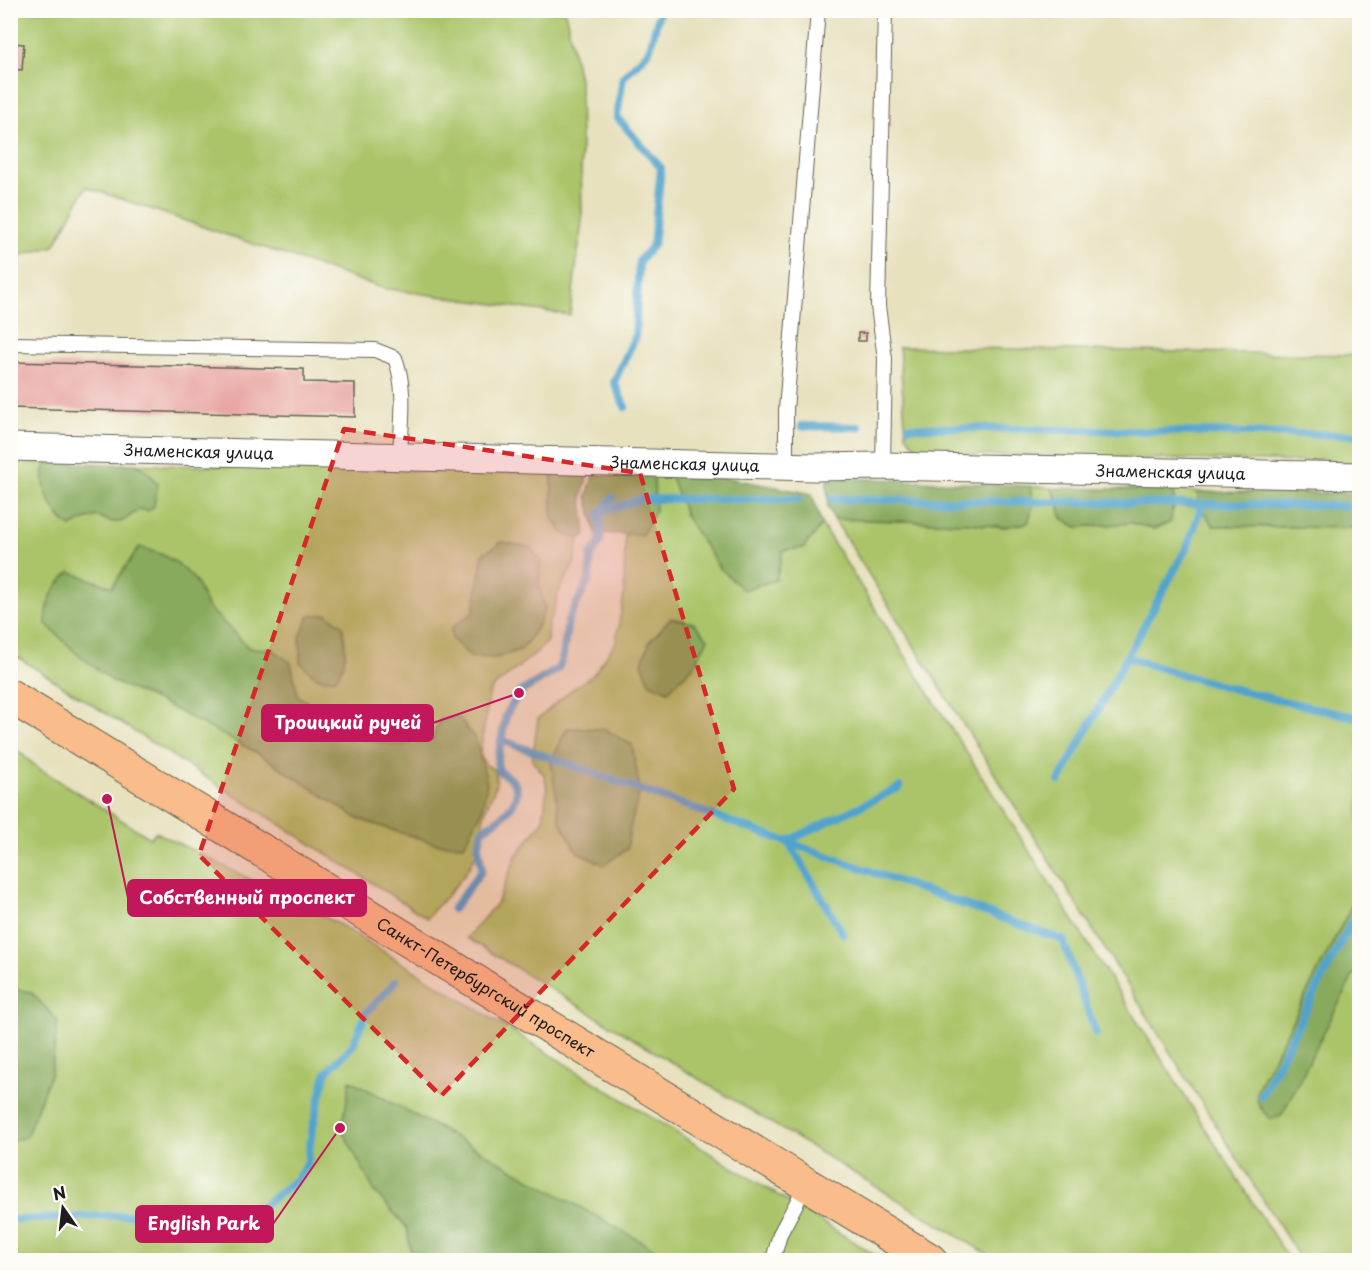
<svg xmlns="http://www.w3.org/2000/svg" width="1370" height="1271" viewBox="0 0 1370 1271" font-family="'Playpen Sans',sans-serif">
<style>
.green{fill:#abc469;stroke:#647042;stroke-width:1.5}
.forest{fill:#88aa5d;stroke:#52633c;stroke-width:1.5}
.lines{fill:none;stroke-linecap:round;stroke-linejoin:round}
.stream{stroke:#51a3cc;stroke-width:8}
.building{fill:#e8a5a2}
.lane-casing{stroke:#636155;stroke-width:16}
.street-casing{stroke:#636155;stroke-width:29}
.primary-casing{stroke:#636155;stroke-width:35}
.lane{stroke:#fff;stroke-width:14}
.street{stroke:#fff;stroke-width:27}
.primary{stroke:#f9bc8a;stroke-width:33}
.marked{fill:#d62828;fill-opacity:0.2;stroke:#d62828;stroke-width:4.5;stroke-dasharray:12 8;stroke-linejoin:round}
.labels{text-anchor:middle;stroke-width:5;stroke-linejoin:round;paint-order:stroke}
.street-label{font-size:16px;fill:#1c1c1c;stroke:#fdfcf7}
.leader{fill:none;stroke:#c2185b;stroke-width:2}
.callout-dot{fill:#c2185b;stroke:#fdfcf7;stroke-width:2}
.callout{fill:#c2185b;stroke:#c2185b;stroke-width:2}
.callout-label{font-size:18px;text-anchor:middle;font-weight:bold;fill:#fff}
</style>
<rect width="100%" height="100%" fill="#fdfcf7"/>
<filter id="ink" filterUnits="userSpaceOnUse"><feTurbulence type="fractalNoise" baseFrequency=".0167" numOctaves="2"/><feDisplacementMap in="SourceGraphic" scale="12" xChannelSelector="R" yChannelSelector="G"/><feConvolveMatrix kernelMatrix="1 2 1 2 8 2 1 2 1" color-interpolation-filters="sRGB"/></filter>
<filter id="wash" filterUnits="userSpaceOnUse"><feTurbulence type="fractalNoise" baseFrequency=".008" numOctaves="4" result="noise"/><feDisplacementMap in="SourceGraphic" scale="24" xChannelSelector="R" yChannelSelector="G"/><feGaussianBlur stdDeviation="1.35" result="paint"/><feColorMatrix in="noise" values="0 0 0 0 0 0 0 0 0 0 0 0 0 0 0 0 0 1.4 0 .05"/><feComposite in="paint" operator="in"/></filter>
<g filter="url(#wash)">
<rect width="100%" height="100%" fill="#e7e1be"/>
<g class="green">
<path d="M11 11H565L580 84 582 221 570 315 382 288 86 187 54 246 11 258Z"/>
<path d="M899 347 1359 355V463L922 454 906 435Z"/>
<path d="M10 462 552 473V515L562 532 579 540 575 562 558 593 553 614 548 624 547 641 537 652 490 690 480 754 486 765 495 770C499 789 491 793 486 809 481 823 482 838 477 851 468 876 444 898 427 918L11 653Z"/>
<path d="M654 474H670L686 517 719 567 783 550 803 548 822 525 1289 1260H997L467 938 498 901 516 856 543 821 547 788 544 775 532 760 538 719 571 690 593 675 616 642 624 593 625 534 642 535 654 486Z"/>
<path d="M1030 486 1051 488 1056 497 1062 518 1077 527 1132 523 1154 529 1174 509V490L1197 492 1201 509 1214 526 1359 528V1260H1301L834 519 968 523 1004 527 1028 522 1033 506Z"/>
<path d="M10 744 38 768 150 838 156 832 337 923 883 1260H11Z"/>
</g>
<g class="forest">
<path d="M47 463 136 464 147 470 158 484 154 506 148 511 139 509C122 523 119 527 98 516L81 521 71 527C54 516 36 483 47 463Z"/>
<path d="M552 473 588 474 582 496 586 535 579 540 562 532 552 515Z"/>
<path d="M654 474 655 511 642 535 596 533 587 496 593 475 630 476Z"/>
<path d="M670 474H706L812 494 822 525 803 548 783 550 776 580 743 590 719 567 686 517Z"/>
<path d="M847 478 1030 486 1033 506 1028 523 1004 527 968 523 834 519 828 507 827 480Z"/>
<path d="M1051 488 1174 490 1171 522 1154 529 1132 523 1077 527 1062 518 1056 497Z"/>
<path d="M1197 492 1359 493V528L1214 526 1201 509Z"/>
<path d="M502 542 530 547 541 561 539 585 545 609 536 629 522 649 496 658 471 657 452 639 451 628 474 612 483 554Z"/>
<path d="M139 547 161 554 177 563 195 580 207 606 249 648 272 649 291 663 298 696 367 741 401 745 432 740 440 720 458 717 476 740 487 783 482 811 464 845 437 844 358 819 261 755 161 702 114 682 76 653 46 624C47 599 51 590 70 572L112 587Z"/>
<path d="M327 614 343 626C345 645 349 662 336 678 317 682 313 675 300 662V637L309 616Z"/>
<path d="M671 618 694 623 708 639 693 667 668 691 650 683 642 663 650 641Z"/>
<path d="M567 728 605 729 632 745 640 790 630 828 627 849 604 865 577 852 560 821 551 762Z"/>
<path d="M1359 891V964L1281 1116 1271 1119C1247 1100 1258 1085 1271 1063Z"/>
<path d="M11 988 31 992 58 1021 51 1073 26 1137 11 1141Z"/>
<path d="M350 1080 468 1144 660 1252 658 1260H412L407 1228 375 1192 342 1130Z"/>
</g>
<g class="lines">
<g class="stream">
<path d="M625 407 614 382 635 337 639 261 653 245 661 168 617 117 623 77 649 51 660 10"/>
<path d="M802 426 859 427"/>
<path d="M909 427 1360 435"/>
<path d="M832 499 1360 506"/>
<path d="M601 513 641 499H799"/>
<path d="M1127 657C1204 684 1281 701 1360 718"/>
<path d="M501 740 1063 940 1096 1034"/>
<path d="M1059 781 1188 545 1202 505"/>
<path d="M453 909 482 870 478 847 483 829C498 821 528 800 512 780 509 777 503 774 500 772L497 763 506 715 519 693 558 669 563 656 568 620 589 580 591 555 600 543 601 528 599 514 613 498"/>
<path d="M843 934 788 841 900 787"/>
<path d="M1261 1096 1360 906"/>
<path d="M10 1220 127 1215 188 1210 222 1218 253 1213 295 1181 307 1165 312 1130 326 1073 353 1045 366 1013 396 981"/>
</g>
</g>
<g id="blocks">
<g class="building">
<path d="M10 43 24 44 22 70 10 69Z"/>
<rect x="858" y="333" width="8" height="8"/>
<path d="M10 362 304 369V382L355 383V417L10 408Z"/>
</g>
</g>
</g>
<g filter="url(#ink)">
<use href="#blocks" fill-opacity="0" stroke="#636155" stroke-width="1.5"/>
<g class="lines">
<g class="lane-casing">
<g id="lane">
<path d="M10 344 375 350 395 358C407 389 401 424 400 457"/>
<path d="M786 465V410L818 10"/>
<path d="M883 466 885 359 878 306 885 10"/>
<path d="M773 1260 780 1234 806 1185"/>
</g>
</g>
<g class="street-casing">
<g id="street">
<path id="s1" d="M10 447 814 467 883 466 1360 476"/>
</g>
</g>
<g class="primary-casing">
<g id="primary">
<path id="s2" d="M10 696 930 1260"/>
</g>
</g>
<use href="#lane" class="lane"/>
<use href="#street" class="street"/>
<use href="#primary" class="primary"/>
</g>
</g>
<path class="marked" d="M344 429 640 473 734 789 441 1096 199 855Z"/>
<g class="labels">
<g class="street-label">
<text dy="6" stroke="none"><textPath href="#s1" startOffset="189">Знаменская улица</textPath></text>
<text dy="6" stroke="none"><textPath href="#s1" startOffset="675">Знаменская улица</textPath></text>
<text dy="6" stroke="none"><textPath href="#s1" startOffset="1161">Знаменская улица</textPath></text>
<text dy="6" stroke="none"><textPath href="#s2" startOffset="558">Санкт-Петербургский проспект</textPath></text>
</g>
</g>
<path class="leader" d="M519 693L433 723M107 799L128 898M340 1128L273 1224"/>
<g class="callout-dot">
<circle cx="519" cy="693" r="6"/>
<circle cx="107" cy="799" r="6"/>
<circle cx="340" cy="1128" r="6"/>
</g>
<g class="callout">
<rect x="262" y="705" width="171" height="36" rx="6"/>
<rect x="128" y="880" width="238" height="36" rx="6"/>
<rect x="136" y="1206" width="137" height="36" rx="6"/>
</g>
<g class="callout-label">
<text x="348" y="729">Троицкий ручей</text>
<text x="247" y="904">Собственный проспект</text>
<text x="204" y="1230">English Park</text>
</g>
<rect width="1370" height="1271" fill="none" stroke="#fdfcf7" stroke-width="36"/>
<g transform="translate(63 1208) rotate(346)" stroke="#fdfcf7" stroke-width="4.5" paint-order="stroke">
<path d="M0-4.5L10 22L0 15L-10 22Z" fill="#1c1c1c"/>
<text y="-9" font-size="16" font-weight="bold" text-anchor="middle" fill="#1c1c1c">N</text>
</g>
</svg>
